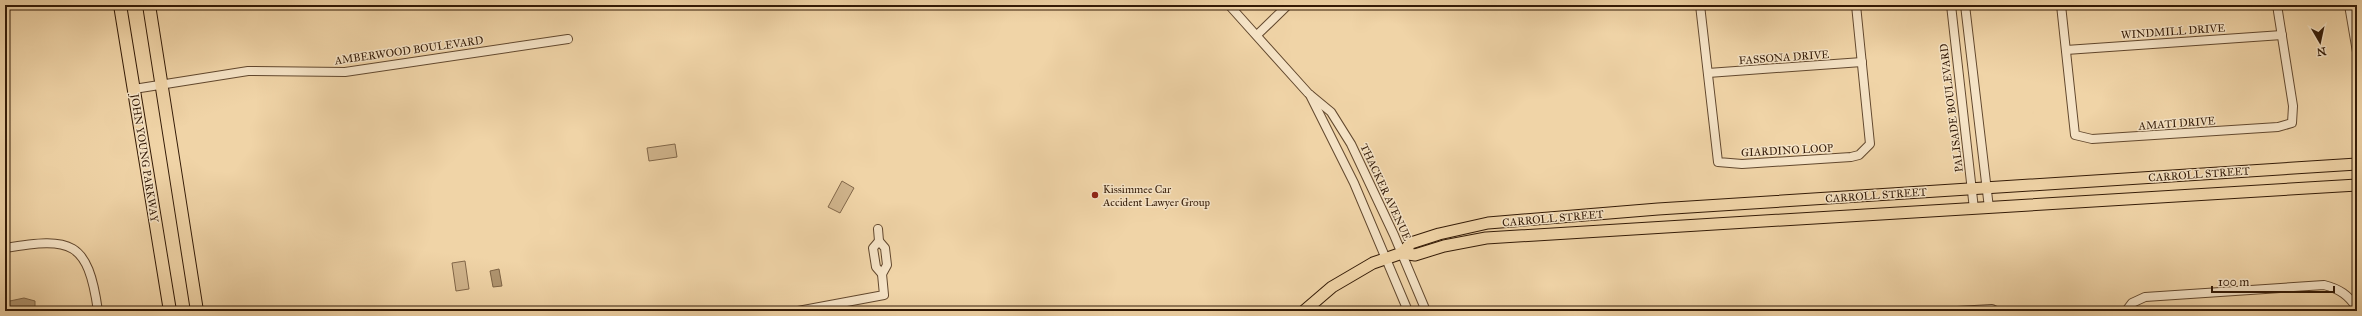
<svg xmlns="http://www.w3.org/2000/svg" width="2362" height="316" viewBox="0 0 2362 316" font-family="'IM FELL Great Primer',serif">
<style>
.green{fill:#d0b48c;stroke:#826749}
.water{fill:#b09570;stroke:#7e6446}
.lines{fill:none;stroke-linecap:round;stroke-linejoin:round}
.minor-casing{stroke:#62482e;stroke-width:10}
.major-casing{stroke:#331a06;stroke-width:13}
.highway-casing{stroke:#331a06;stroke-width:14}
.minor{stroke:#f5e3c6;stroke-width:8}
.major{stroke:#f0d4a7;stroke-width:11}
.highway{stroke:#f0d4a7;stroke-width:12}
.poi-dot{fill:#8f2418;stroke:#f5e3c6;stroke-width:1.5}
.labels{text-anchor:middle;stroke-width:3;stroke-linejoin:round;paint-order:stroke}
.street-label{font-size:11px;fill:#331a06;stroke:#f5e3c6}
.poi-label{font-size:11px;fill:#331a06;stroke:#f5e3c6;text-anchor:start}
</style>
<rect width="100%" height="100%" fill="#f0d4a7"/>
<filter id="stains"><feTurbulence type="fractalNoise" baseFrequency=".005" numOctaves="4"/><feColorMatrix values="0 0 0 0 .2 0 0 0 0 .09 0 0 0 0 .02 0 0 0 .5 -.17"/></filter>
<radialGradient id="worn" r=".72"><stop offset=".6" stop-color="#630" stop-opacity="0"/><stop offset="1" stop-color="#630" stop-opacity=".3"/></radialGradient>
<g class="green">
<path d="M675 144 677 157 649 161 647 148Z"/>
<path d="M842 181 854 188 840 213 828 207Z"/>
<path d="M465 261 469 289 456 291 452 263Z"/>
</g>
<g class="water">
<path d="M499 269 502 286 493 287 490 271Z"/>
<path d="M24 298 35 301V311H5V302Z"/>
</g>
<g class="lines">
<g class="minor-casing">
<g id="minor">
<path d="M1229 5 1308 93 1331 112 1351 144 1394 235 1426 311"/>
<path d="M1700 5 1718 162 1742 164 1851 157 1859 155 1870 144 1856 5"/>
<path d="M1951 5 1974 209"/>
<path d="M1965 5 1989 208"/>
<path d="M2061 5 2075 135 2092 139 2278 127 2292 123 2293 106 2277 5"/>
<path d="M2349 5 2357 52"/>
<path d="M1257 35 1288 5"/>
<path d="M2066 50 2282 35"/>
<path d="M1708 73 1862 62"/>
<path d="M134 89 248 71 345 72 568 39"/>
<path d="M1310 95 1354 183 1408 311"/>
<path d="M879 241 873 248 876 267 882 274"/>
<path d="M5 248C71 237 88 240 98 311"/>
<path d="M798 311 884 295 882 274 887 265 885 248 879 241 878 229"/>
<path d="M1957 311 1992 309 1996 311"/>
<path d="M2126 311 2132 303 2145 297 2324 285C2340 289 2348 295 2357 308"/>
</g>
</g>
<g class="major-casing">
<g id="major">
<path d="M1402 253 1411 243 1439 234 1488 223 1658 209 2357 164"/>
<path d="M1304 311 1332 287 1373 263 1402 253 1415 255 1444 246 1486 238 2357 185"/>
</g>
</g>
<g class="highway-casing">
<g id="highway">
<path d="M120 5 170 311"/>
<path d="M149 5 197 311"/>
</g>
</g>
<use href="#minor" class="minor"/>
<use href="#major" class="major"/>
<use href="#highway" class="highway"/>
</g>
<circle class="poi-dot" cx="1095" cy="195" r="4"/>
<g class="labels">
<g class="street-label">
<text transform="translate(2173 31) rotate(-4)" y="4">WINDMILL DRIVE</text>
<text transform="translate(409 50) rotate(-8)" y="4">AMBERWOOD BOULEVARD</text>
<text transform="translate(1784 57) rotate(-4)" y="4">FASSONA DRIVE</text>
<text transform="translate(1951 108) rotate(-97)" y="4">PALISADE BOULEVARD</text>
<text transform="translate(2177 123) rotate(-4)" y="4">AMATI DRIVE</text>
<text transform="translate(1787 150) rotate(-3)" y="4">GIARDINO LOOP</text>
<text transform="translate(145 158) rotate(81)" y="4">JOHN YOUNG PARKWAY</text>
<text transform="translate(2199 174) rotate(-4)" y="4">CARROLL STREET</text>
<text transform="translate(1386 192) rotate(65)" y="4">THACKER AVENUE</text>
<text transform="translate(1876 195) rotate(-4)" y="4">CARROLL STREET</text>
<text transform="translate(1553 218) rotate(-5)" y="4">CARROLL STREET</text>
</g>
<g class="poi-label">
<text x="1103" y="193">Kissimmee Car<tspan x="1103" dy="13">Accident Lawyer Group</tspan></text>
</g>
</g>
<rect width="2362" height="316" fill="none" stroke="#f0d4a7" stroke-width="20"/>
<rect x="6" y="6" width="2350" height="304" fill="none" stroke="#331a06" stroke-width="2"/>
<rect x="10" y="10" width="2342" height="296" fill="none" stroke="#331a06"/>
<g transform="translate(2320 42) rotate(171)" stroke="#f5e3c6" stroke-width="3" paint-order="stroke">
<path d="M0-3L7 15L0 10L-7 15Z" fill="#331a06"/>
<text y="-6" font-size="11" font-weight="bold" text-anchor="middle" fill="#331a06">N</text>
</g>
<path d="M2212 286v6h122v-6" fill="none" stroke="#331a06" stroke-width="2"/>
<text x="2218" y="286" font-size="12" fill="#331a06" stroke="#f5e3c6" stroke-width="3" paint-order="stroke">100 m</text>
<rect width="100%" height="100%" filter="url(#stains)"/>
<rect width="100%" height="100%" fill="url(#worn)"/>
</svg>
